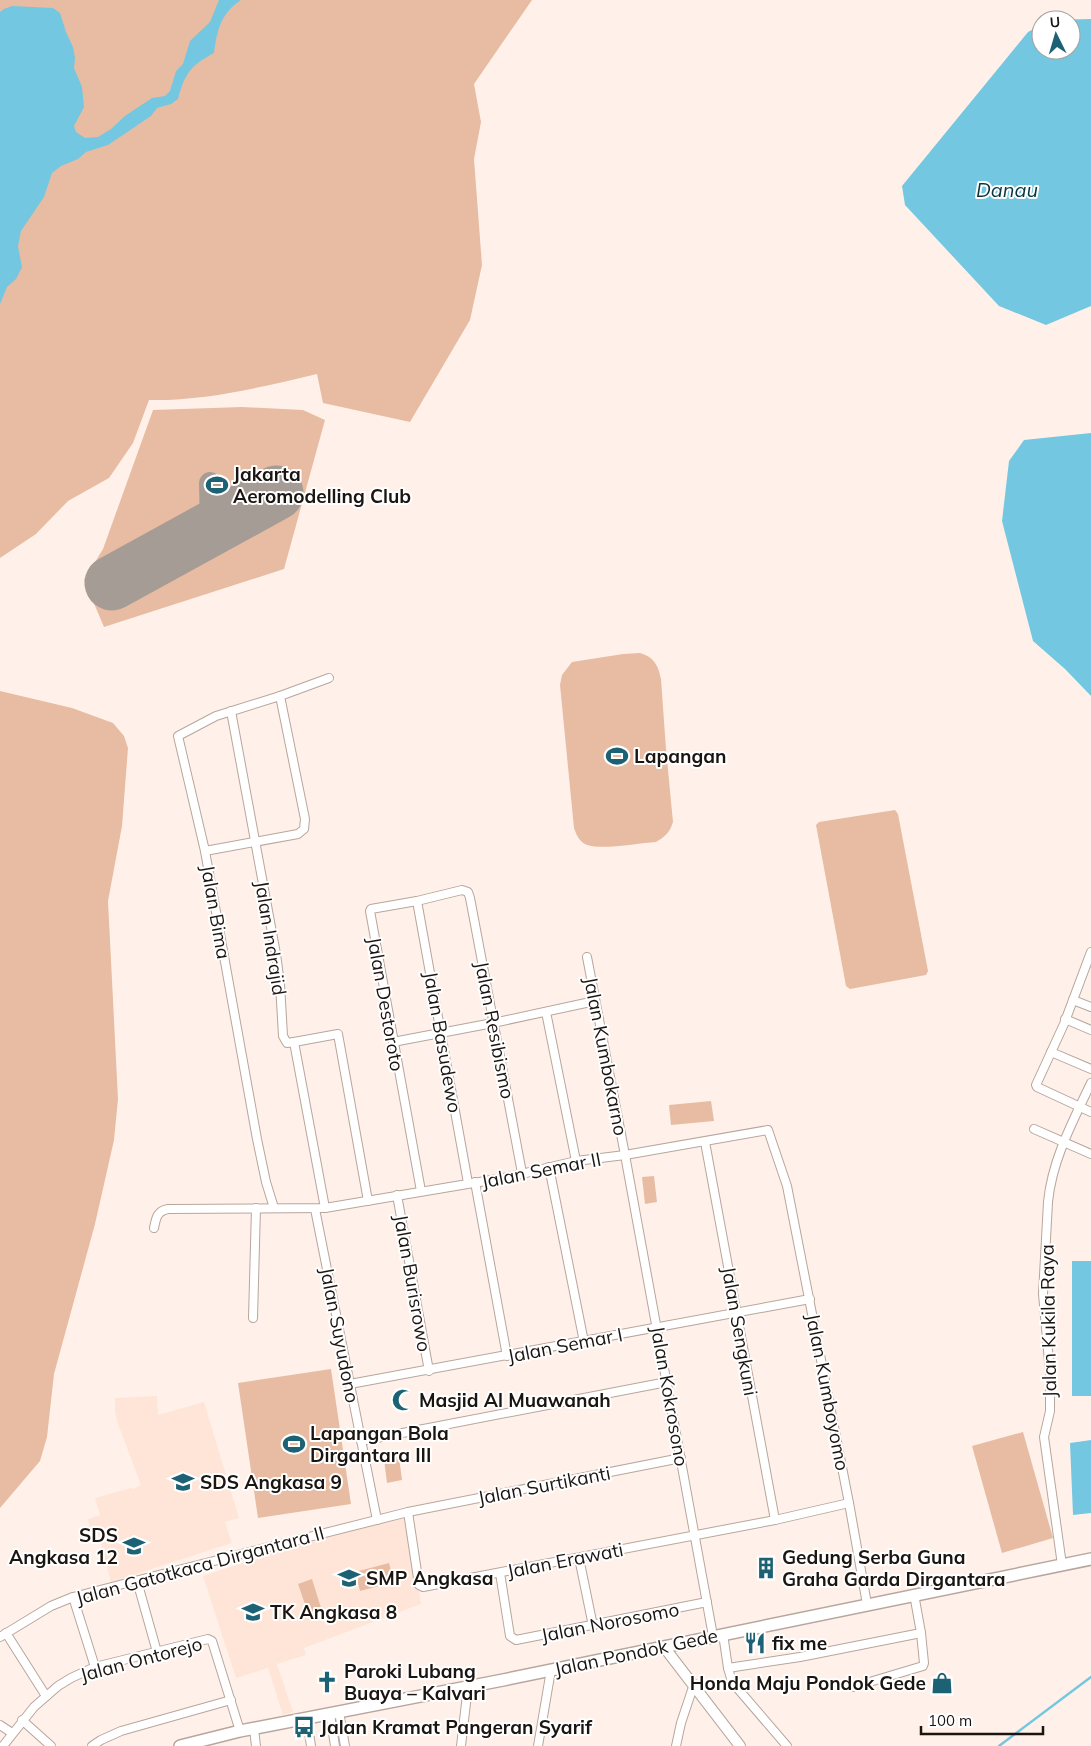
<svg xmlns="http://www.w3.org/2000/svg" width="1091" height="1746" viewBox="0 0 1091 1746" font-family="Mulish,sans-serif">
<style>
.built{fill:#fee5d7}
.green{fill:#e7bca3}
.water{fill:#73c7e0}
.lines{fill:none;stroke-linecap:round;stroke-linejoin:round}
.stream{stroke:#73c7e0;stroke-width:2.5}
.taxiway{stroke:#a69c96;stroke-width:22}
.runway{stroke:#a69c96;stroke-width:55}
.street-casing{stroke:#b7a69d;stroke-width:10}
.secondary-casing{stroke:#b7a69d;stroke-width:12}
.primary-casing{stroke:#b7a69d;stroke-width:14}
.street{stroke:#fff;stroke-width:8}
.secondary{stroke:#fff;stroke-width:10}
.primary{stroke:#fff;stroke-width:11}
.labels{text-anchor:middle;stroke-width:4;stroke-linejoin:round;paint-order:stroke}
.poi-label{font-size:19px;font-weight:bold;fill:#1b1512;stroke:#fff;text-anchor:start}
.street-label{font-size:19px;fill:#1b1512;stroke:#fff}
.water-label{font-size:20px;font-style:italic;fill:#0b343f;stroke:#fff}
</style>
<rect width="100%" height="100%" fill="#fff1e9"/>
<g class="built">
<path d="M157 1396 158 1415 204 1402 239 1518 225 1522 232 1543 111 1582 97 1528 90 1530 88 1519 100 1515 95 1498 131 1488 133 1489 141 1485 117 1421 115 1412V1398Z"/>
<path d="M408 1515 421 1604 304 1648 306 1655 277 1664 293 1712 283 1715 268 1668 236 1678 203 1576 273 1553Z"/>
</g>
<g class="green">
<path d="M0 0H532L474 84 481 122 474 159 482 265 470 320 410 422 323 403 317 374C262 387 206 401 149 400L133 443 109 478 68 501 36 534 0 558Z"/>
<path d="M242 407 303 410 325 420 284 569 104 627 84 580 103 549 153 410Z"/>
<path d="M640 653C654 657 658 665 661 679L666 749 673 822C670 832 665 837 656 842 639 843 598 851 585 844 579 841 576 834 574 828L560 685 562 675 572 662 623 654Z"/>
<path d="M0 691 72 708 113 723 124 736 128 748 122 826 108 901 118 1099 114 1140 95 1224 54 1374 47 1437 40 1461 0 1508Z"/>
<path d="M895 810 898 814 928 971 926 975 850 989 846 986 816 825 819 822Z"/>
<path d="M711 1101 714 1121 671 1125 669 1105Z"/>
<path d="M654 1176 657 1202 645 1204 642 1177Z"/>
<path d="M331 1369 351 1504 258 1518 238 1383Z"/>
<path d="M1023 1432 1053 1538 1002 1553 972 1446Z"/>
<path d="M399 1457 402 1480 387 1483 384 1459Z"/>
<path d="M389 1563 394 1582 360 1591 355 1572Z"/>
<path d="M312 1579 322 1611 309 1616 298 1584Z"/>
</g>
<g class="water">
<path d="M219 0H241C221 13 217 30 214 53 190 66 185 73 178 99L171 104 157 108 151 116 108 145 86 152 78 159 61 166 52 173 44 197 21 231 18 246 22 267 16 279 7 287 0 304V12L4 9 12 6 53 8 60 13 66 32 73 47 75 58 74 68 82 87 84 107 74 126 76 132 85 138 98 137 111 129 125 116 152 98 165 96 170 91 176 71 183 64 190 41 210 22Z"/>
<path d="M1091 19V306L1046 325 999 306 905 205 902 186 1028 32 1041 25V50H1071V20H1050Z"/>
<path d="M1091 433V696L1065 669 1033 641 1002 521 1009 461 1024 440Z"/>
<rect x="1072" y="1261" width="19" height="135"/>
<path d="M1091 1440V1513L1073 1515 1070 1443Z"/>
</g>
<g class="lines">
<path class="stream" d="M999 1746 1091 1677"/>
<path class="taxiway" d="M210 483 211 528"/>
<path class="runway" d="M112 583 276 493"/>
<g class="street-casing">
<g id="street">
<path d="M231 711 276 954 280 984 283 1036 287 1043 294 1042 325 1208"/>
<path d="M205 851 298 834 304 829 305 819 280 696"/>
<path d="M417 901 468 1183"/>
<path d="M1091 952 1064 1024 1036 1085 1037 1087 1091 1112"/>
<path d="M587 957 625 1155 713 1636"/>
<path d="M1073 1000 1091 1007"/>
<path d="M546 1012 576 1161"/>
<path d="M1065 1019 1091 1030"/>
<path d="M294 1042 338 1034 368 1201"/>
<path d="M393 1042 493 1023 595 1001"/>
<path d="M1051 1052 1091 1069"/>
<path d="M1034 1129 1091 1154"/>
<path d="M705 1142 775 1520"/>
<path d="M549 1167 584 1342"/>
<path d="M475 1182 507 1356"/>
<path d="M421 1191 370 911 371 909 417 901 462 890 468 892 470 898 522 1173"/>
<path d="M397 1195 429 1371"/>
<path d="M274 1208 266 1182 257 1139 205 851 178 736 216 716 280 696 329 678"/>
<path d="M315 1209 377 1520"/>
<path d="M154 1228C156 1218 157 1211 168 1209L325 1208 509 1177 576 1161 625 1155 768 1130 787 1186 849 1503 775 1520 423 1587 419 1585 408 1512"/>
<path d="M253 1318 256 1208"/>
<path d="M350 1384 810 1299"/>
<path d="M361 1441 667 1382"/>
<path d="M849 1503 867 1604"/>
<path d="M579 1558 593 1626"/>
<path d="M1062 1565 1044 1437 1050 1411V1373L1043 1294 1048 1202C1052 1160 1073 1121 1091 1083"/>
<path d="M500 1573 510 1636 516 1640 707 1602"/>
<path d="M137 1581 157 1652"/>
<path d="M73 1597 95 1667"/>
<path d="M6 1633 46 1696"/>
<path d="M723 1634 728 1668 732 1682 787 1746"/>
<path d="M0 1637 51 1606 73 1597 127 1583 408 1512 681 1458"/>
<path d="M728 1668 800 1657 921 1633 914 1594"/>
<path d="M853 1687 923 1666 924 1663 921 1633"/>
<path d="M339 1712 345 1746"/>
<path d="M330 1714 335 1746"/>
<path d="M307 1719 311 1746"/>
<path d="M22 1720 51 1746"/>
<path d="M0 1725 12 1733"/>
<path d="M254 1729 256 1746"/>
<path d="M3 1746 34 1707 58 1686 71 1678 95 1667 208 1639 212 1641 240 1731"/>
<path d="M92 1746 101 1740 121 1731 231 1700"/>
<path d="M461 1746 468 1686"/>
<path d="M538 1746 551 1670"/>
<path d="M676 1746 681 1723 693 1687"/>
</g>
</g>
<g class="secondary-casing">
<path id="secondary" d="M664 1647 740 1746"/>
</g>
<g class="primary-casing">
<path id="primary" d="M180 1746 240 1731 503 1680 1091 1559"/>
</g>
<use href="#street" class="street"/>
<use href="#secondary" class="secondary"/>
<use href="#primary" class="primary"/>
</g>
<defs>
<g id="stadium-bare" transform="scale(1.725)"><path d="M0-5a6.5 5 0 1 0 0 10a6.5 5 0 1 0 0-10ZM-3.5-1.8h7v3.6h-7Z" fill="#1d6274" stroke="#fff" stroke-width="2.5" paint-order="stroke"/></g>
<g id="mosque-bare" transform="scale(1.725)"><path d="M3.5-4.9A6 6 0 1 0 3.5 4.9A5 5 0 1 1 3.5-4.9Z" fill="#1d6274" stroke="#fff" stroke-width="2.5" paint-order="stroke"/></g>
<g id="school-bare" transform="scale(1.725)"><path d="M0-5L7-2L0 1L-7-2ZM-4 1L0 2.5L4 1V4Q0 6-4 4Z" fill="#1d6274" stroke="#fff" stroke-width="2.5" paint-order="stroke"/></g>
<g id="building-bare" transform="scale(1.725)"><path d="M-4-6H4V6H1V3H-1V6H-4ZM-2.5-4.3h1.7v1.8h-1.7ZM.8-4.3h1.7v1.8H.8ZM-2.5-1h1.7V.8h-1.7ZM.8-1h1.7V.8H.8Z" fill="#1d6274" stroke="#fff" stroke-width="2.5" paint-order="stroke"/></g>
<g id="restaurant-bare" transform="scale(1.725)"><path d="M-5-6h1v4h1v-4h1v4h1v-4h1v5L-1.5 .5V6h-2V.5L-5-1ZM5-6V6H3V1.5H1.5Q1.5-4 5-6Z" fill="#1d6274" stroke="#fff" stroke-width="2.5" paint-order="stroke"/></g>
<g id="church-bare" transform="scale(1.725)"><path d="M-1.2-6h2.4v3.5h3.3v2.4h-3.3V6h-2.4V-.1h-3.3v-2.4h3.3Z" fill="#1d6274" stroke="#fff" stroke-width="2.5" paint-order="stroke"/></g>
<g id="shop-bare" transform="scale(1.725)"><path d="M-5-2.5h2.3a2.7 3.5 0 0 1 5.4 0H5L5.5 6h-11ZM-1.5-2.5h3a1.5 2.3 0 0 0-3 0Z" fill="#1d6274" stroke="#fff" stroke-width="2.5" paint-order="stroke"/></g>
<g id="bus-bare" transform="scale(1.725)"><path d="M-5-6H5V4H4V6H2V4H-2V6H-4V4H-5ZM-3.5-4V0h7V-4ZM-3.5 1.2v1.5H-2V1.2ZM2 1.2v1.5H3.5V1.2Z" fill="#1d6274" stroke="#fff" stroke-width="2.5" paint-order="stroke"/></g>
</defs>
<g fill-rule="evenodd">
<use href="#stadium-bare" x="217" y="485"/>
<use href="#stadium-bare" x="617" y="756"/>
<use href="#mosque-bare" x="403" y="1400"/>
<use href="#stadium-bare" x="294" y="1444"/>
<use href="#school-bare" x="183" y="1482"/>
<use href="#school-bare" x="134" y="1546"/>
<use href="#building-bare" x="766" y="1568"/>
<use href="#school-bare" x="349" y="1578"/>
<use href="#school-bare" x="253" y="1612"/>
<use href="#restaurant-bare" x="755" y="1643"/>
<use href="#church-bare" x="327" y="1682"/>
<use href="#shop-bare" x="942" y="1683"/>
<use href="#bus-bare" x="304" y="1727"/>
</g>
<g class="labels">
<g class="poi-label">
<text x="233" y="481">Jakarta<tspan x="233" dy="22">Aeromodelling Club</tspan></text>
<text x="634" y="763">Lapangan</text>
<text x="419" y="1407">Masjid Al Muawanah</text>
<text x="310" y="1440">Lapangan Bola<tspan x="310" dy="22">Dirgantara III</tspan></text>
<text x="200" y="1489">SDS Angkasa 9</text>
<text x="118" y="1542" text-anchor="end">SDS<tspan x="118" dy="22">Angkasa 12</tspan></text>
<text x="782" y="1564">Gedung Serba Guna<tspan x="782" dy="22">Graha Garda Dirgantara</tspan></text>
<text x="366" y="1585">SMP Angkasa</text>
<text x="270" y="1619">TK Angkasa 8</text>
<text x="772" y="1650">fix me</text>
<text x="344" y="1678">Paroki Lubang<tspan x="344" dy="22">Buaya – Kalvari</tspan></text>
<text x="926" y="1690" text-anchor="end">Honda Maju Pondok Gede</text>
<text x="320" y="1734">Jalan Kramat Pangeran Syarif</text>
</g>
<g class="street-label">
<text transform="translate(216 912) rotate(80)" y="7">Jalan Bima</text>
<text transform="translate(271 938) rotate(81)" y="7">Jalan Indrajid</text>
<text transform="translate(386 1004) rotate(80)" y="7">Jalan Destoroto</text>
<text transform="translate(495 1030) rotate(79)" y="7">Jalan Resibismo</text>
<text transform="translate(443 1042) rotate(80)" y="7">Jalan Basudewo</text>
<text transform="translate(606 1056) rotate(79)" y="7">Jalan Kumbokarno</text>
<text transform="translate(541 1170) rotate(-11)" y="7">Jalan Semar II</text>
<text transform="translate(413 1283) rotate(80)" y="7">Jalan Burisrowo</text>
<text transform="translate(1048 1321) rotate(-91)" y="7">Jalan Kukila Raya</text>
<text transform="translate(740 1331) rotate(80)" y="7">Jalan Sengkuni</text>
<text transform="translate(340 1335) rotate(79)" y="7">Jalan Suyudono</text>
<text transform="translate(565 1345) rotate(-11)" y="7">Jalan Semar I</text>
<text transform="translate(828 1392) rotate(79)" y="7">Jalan Kumboyomo</text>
<text transform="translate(670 1396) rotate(80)" y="7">Jalan Kokrosono</text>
<text transform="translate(544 1485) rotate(-11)" y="7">Jalan Surtikanti</text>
<text transform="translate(565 1560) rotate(-11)" y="7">Jalan Erawati</text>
<text transform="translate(200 1565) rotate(-15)" y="7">Jalan Gatotkaca Dirgantara II</text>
<text transform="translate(610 1622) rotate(-11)" y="7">Jalan Norosomo</text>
<text transform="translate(636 1652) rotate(-12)" y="7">Jalan Pondok Gede</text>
<text transform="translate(141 1659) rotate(-15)" y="7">Jalan Ontorejo</text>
</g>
<g class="water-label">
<text x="1007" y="197">Danau</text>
</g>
</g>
<g transform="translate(1056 35) rotate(355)"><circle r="24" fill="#ffffff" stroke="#a4a1a0"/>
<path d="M0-4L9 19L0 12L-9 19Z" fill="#1d6274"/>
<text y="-8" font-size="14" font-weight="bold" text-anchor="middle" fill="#1b1512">U</text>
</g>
<path d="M921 1726v8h122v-8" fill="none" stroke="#1b1512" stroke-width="2.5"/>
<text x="928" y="1726" font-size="15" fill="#1b1512" stroke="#ffffff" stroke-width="4" paint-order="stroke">100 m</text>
</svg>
